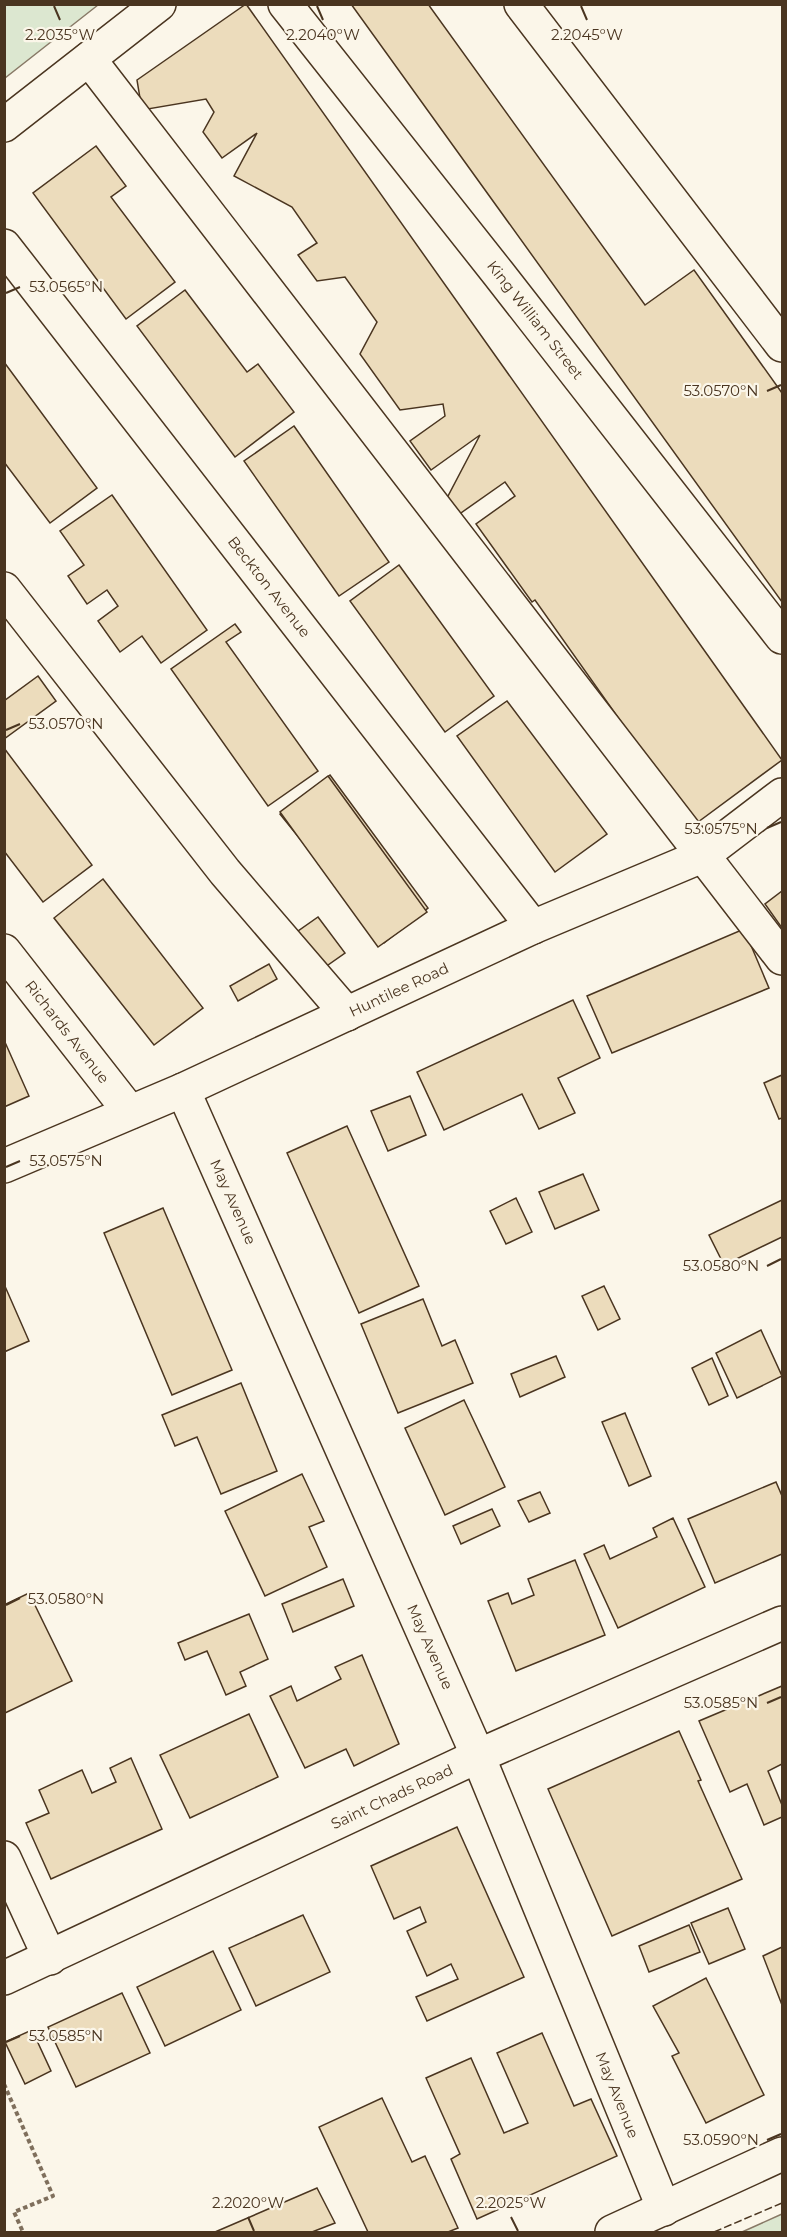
<svg xmlns="http://www.w3.org/2000/svg" width="787" height="2237" viewBox="0 0 787 2237" font-family="Montserrat,sans-serif">
<style>
.green{fill:#dce7d0;stroke:#887966;stroke-width:1.5}
.building{fill:#ecdcbc;stroke:#4a3520;stroke-width:1.5}
.lines{fill:none;stroke-linecap:round;stroke-linejoin:round}
.minor-casing{stroke:#4a3520;stroke-width:36}
.path{stroke:#7f6f5c;stroke-width:4;stroke-dasharray:4.5 3;stroke-linecap:butt}
.minor{stroke:#fbf6e9;stroke-width:33}
.fence{stroke:#4a3520;stroke-width:1.5;stroke-dasharray:8 3;stroke-linecap:butt}
.ticks{fill:none;stroke:#4a3520;stroke-width:2}
.labels{text-anchor:middle;stroke-width:4.5;stroke-linejoin:round;paint-order:stroke}
.street-label{font-size:15px;fill:#4a3520;stroke:#fbf6e9}
.ticks-label{font-size:15px;text-anchor:middle;fill:#4a3520;stroke:#fbf6e9;stroke-width:4.5;stroke-linejoin:round;paint-order:stroke}
</style>
<rect width="100%" height="100%" fill="#fbf6e9"/>
<g class="green">
<path d="M5 4H98V5L5 78Z"/>
<path d="M782 2214V2232H742Z"/>
</g>
<g class="building">
<path d="M246 4 782 760 694 825 535 600 532 602 476 524 515 496 505 482 458 515 447 498 480 435 431 470 410 441 445 416 443 404 400 410 360 354 377 322 345 277 317 281 298 255 317 243 292 207 234 176 257 133 222 158 203 132 214 112 206 99 142 110 137 80Z"/>
<path d="M351 4H428L645 305 694 270 782 393V602Z"/>
<path d="M96 146 126 186 111 197 175 282 126 319 33 193Z"/>
<path d="M185 290 247 372 258 364 294 412 235 457 137 326Z"/>
<path d="M4 362 97 488 50 523 4 462Z"/>
<path d="M294 426 389 562 339 596 244 461Z"/>
<path d="M112 495 207 630 161 663 142 636 120 652 98 621 118 606 107 590 87 604 68 576 84 565 60 531Z"/>
<path d="M399 565 494 696 445 732 350 601Z"/>
<path d="M235 624 241 632 226 642 318 771 268 806 171 669Z"/>
<path d="M38 676 56 701 4 739V701Z"/>
<path d="M507 701 607 834 555 872 457 736Z"/>
<path d="M4 748 92 865 43 902 4 851Z"/>
<path d="M330 775 428 908 384 943 280 814Z"/>
<path d="M328 776 427 912 378 947 280 812Z"/>
<path d="M103 879 203 1008 154 1045 54 918Z"/>
<path d="M782 891V928L765 904Z"/>
<path d="M318 917 345 953 318 972 291 936Z"/>
<path d="M744 929 769 988 612 1053 587 996Z"/>
<path d="M269 964 277 979 238 1001 230 986Z"/>
<path d="M573 1000 600 1058 558 1078 575 1113 539 1129 522 1094 444 1130 417 1072Z"/>
<path d="M4 1040 29 1096 4 1107Z"/>
<path d="M782 1075V1118L779 1119 764 1083Z"/>
<path d="M410 1096 426 1135 388 1151 371 1111Z"/>
<path d="M347 1126 419 1286 359 1313 287 1153Z"/>
<path d="M583 1174 599 1210 555 1229 539 1192Z"/>
<path d="M516 1198 532 1232 506 1244 490 1211Z"/>
<path d="M782 1200V1237L724 1265 709 1235Z"/>
<path d="M163 1208 232 1370 172 1395 104 1233Z"/>
<path d="M4 1284 29 1341 4 1352Z"/>
<path d="M604 1286 620 1319 598 1330 582 1296Z"/>
<path d="M423 1299 442 1346 455 1340 473 1383 398 1413 361 1324Z"/>
<path d="M761 1330 782 1376 737 1398 716 1353Z"/>
<path d="M556 1356 565 1377 520 1397 511 1374Z"/>
<path d="M712 1358 728 1396 709 1405 692 1368Z"/>
<path d="M241 1383 277 1471 221 1494 197 1437 175 1446 162 1415Z"/>
<path d="M464 1400 505 1487 445 1515 405 1428Z"/>
<path d="M625 1413 651 1476 629 1486 602 1422Z"/>
<path d="M302 1474 324 1521 309 1527 327 1567 265 1596 225 1511Z"/>
<path d="M776 1482 782 1496V1554L715 1583 688 1519Z"/>
<path d="M540 1492 550 1513 529 1522 518 1501Z"/>
<path d="M492 1509 500 1526 461 1544 453 1526Z"/>
<path d="M673 1518 705 1587 618 1628 584 1554 604 1545 610 1559 657 1537 653 1528Z"/>
<path d="M575 1560 605 1635 516 1671 488 1601 508 1593 512 1604 534 1595 528 1579Z"/>
<path d="M343 1579 354 1606 293 1632 282 1604Z"/>
<path d="M29 1593 72 1681 5 1713 4 1605Z"/>
<path d="M249 1614 268 1659 240 1672 246 1686 226 1695 207 1651 185 1660 178 1643Z"/>
<path d="M362 1655 399 1744 354 1766 346 1749 305 1768 270 1696 291 1686 297 1701 341 1679 335 1667Z"/>
<path d="M782 1686V1764L768 1771 782 1805V1817L764 1825 747 1784 730 1792 699 1721Z"/>
<path d="M249 1714 278 1777 190 1818 160 1755Z"/>
<path d="M679 1731 701 1780 698 1781 742 1879 612 1936 548 1789Z"/>
<path d="M131 1758 162 1829 51 1879 26 1823 49 1813 39 1790 82 1770 92 1793 116 1782 110 1768Z"/>
<path d="M457 1827 524 1977 427 2021 416 1997 458 1979 451 1964 427 1976 407 1931 426 1922 420 1907 394 1919 371 1866Z"/>
<path d="M728 1908 745 1949 709 1964 691 1923Z"/>
<path d="M303 1915 330 1972 256 2006 229 1948Z"/>
<path d="M689 1925 700 1952 649 1972 639 1946Z"/>
<path d="M782 1947V2005L763 1956Z"/>
<path d="M213 1951 241 2010 165 2046 137 1987Z"/>
<path d="M706 1978 764 2095 706 2123 672 2056 679 2053 653 2006Z"/>
<path d="M122 1993 150 2053 76 2087 48 2027Z"/>
<path d="M32 2030 51 2071 25 2084 5 2042Z"/>
<path d="M542 2033 574 2106 591 2099 617 2156 477 2219 451 2159 460 2154 426 2078 471 2058 504 2133 528 2123 497 2053Z"/>
<path d="M382 2098 412 2162 425 2156 458 2228 448 2232H368L319 2127Z"/>
<path d="M317 2188 335 2223 312 2232H215Z"/>
</g>
<g class="lines">
<g class="minor-casing">
<g id="minor">
<path d="M285 4 498 273 782 637"/>
<path d="M521 4 782 345"/>
<path d="M89 59 782 958"/>
<path d="M4 125 159 4"/>
<path d="M4 246 533 927"/>
<path d="M4 589 225 872 347 1014"/>
<path d="M4 951 130 1112"/>
<path d="M183 1090 478 1756 664 2209"/>
<path d="M4 1166 183 1090 533 927 702 856 782 795"/>
<path d="M4 1858 50 1958"/>
<path d="M4 1978 478 1756 782 1623"/>
<path d="M612 2232 782 2154"/>
</g>
</g>
<path class="path" d="M4 2084 53 2196 14 2212 23 2232"/>
<use href="#minor" class="minor"/>
<path class="fence" d="M714 2232 782 2203"/>
</g>
<path class="ticks" d="M54 6 60 20M317 6 323 20M581 6 587 20M6 293 20 287M767 391 781 385M6 730 20 724M767 828 781 822M6 1167 20 1161M767 1266 781 1259M6 1605 20 1598M767 1703 781 1697M6 2042 20 2036M767 2140 781 2134M248 2217 254 2231M511 2217 518 2231"/>
<g class="labels">
<g class="street-label">
<text transform="translate(535 320) rotate(52)" y="5">King William Street</text>
<text transform="translate(269 587) rotate(52)" y="5">Beckton Avenue</text>
<text transform="translate(399 990) rotate(-25)" y="5">Huntilee Road</text>
<text transform="translate(67 1032) rotate(52)" y="5">Richards Avenue</text>
<text transform="translate(233 1202) rotate(66)" y="5">May Avenue</text>
<text transform="translate(430 1647) rotate(66)" y="5">May Avenue</text>
<text transform="translate(392 1797) rotate(-25)" y="5">Saint Chads Road</text>
<text transform="translate(617 2095) rotate(68)" y="5">May Avenue</text>
</g>
</g>
<g class="ticks-label">
<text x="60" y="40">2.2035°W</text>
<text x="323" y="40">2.2040°W</text>
<text x="587" y="40">2.2045°W</text>
<text x="66" y="292">53.0565°N</text>
<text x="721" y="396">53.0570°N</text>
<text x="66" y="729">53.0570°N</text>
<text x="721" y="834">53.0575°N</text>
<text x="66" y="1166">53.0575°N</text>
<text x="721" y="1271">53.0580°N</text>
<text x="66" y="1604">53.0580°N</text>
<text x="721" y="1708">53.0585°N</text>
<text x="66" y="2041">53.0585°N</text>
<text x="721" y="2145">53.0590°N</text>
<text x="248" y="2208">2.2020°W</text>
<text x="511" y="2208">2.2025°W</text>
</g>
<rect width="787" height="2237" fill="none" stroke="#4a3520" stroke-width="12"/>
</svg>
